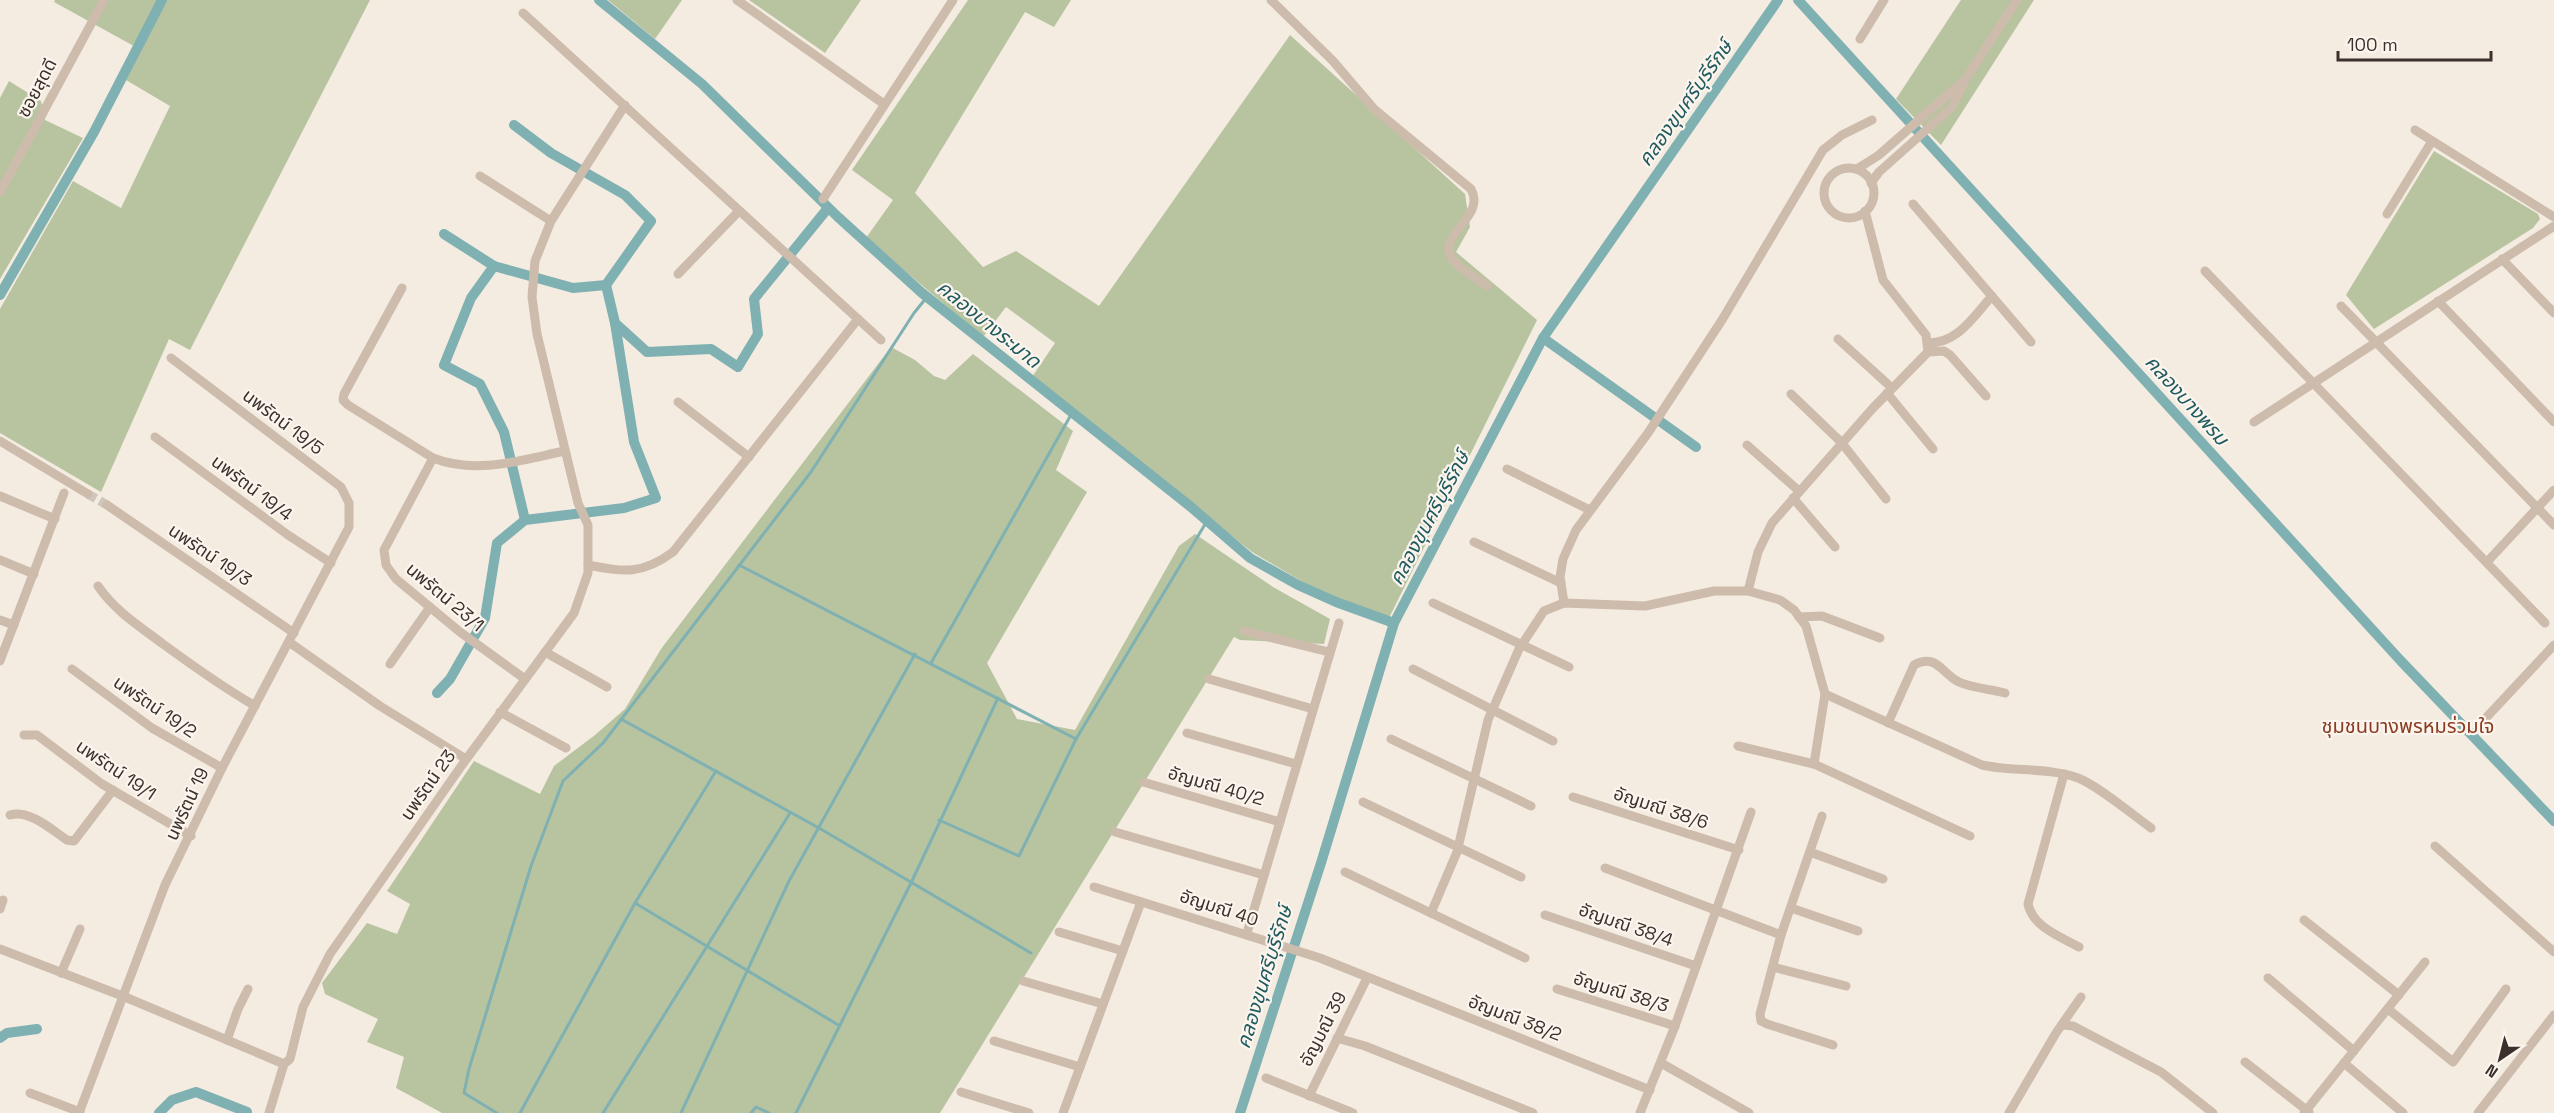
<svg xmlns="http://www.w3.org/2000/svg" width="2554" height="1113" viewBox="0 0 2554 1113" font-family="'Space Grotesk','Noto Sans Thai',sans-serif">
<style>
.green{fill:#b8c4a0}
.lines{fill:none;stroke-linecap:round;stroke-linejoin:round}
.stream{stroke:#7fb0b2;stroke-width:3}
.canal{stroke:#7fb0b2;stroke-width:10}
.street-tunnel{stroke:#cfc6bd;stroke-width:9;stroke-dasharray:9 4.5;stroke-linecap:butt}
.street{stroke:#cdbbac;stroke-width:9}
.labels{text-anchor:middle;stroke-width:4.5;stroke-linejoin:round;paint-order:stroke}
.street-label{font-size:18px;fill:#3b302b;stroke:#fbf5ee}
.water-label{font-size:20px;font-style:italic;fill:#1f5a5e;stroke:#fbf5ee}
.neighbourhood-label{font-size:20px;fill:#8c3b22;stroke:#fbf5ee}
</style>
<rect width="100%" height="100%" fill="#f4ebe1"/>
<g class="green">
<path d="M55 0H370L190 350 169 339 101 492 0 433V309L73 181 121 208 170 106 126 80 141 50 54 2Z"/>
<path d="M608 0H682L655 39Z"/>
<path d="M749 0H861L825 53Z"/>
<path d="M968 0H1071L1054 27 1025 12 915 193 983 267 1016 251 1099 306 1290 35 1465 194 1470 227 1456 252 1537 320 1386 624 1313 588 1252 552 1032 377 1055 343 1006 307 983 337 866 238 893 200 852 170Z"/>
<path d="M1961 0H2034L1941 145 1896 99Z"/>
<path d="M9 81 41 101 45 120 83 138 0 279V98Z"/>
<path d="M2434 151 2538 214 2540 219 2533 228 2374 329 2346 295Z"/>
<path d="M891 347 915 360 934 376 945 380 973 354 1073 431 1056 470 1087 492 987 663 1017 719 1075 730 1179 546 1195 534 1273 587 1330 619 1324 644 1240 640 1234 637 940 1113H442L396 1088 404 1057 367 1042 378 1019 325 994 322 983 367 923 397 934 410 904 387 891 474 761 540 794 554 766 595 735 625 709 661 649Z"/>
</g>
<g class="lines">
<g class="stream">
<path d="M739 565 1076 739"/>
<path d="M931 663 1072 413"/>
<path d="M621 719 819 828 1031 953"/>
<path d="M716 771 635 903 840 1026"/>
<path d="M939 820 1019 856 1076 739 1207 521"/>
<path d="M497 1113 464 1093 469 1069 531 866 563 781 603 743 811 472 914 313 927 297"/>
<path d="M520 1113 635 903"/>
<path d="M603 1113 790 813"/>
<path d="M681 1113 789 881 915 654"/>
<path d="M751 1113 756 1107 769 1113"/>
<path d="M796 1113 911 883 998 698"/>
</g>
<g class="canal">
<path d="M599 0 702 84 838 217 922 293 1191 507 1250 558 1298 585 1336 602 1394 623"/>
<path d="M1798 0 2400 660 2554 821"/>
<path d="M514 125 551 153 625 195 651 221 606 285 615 323 647 352 711 349 738 367 758 334 754 299 828 208"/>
<path d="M444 234 494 266 471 298 444 365 480 384 504 432 525 520"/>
<path d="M494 266 573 288 606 285"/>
<path d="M0 295 94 132 162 0"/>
<path d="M1543 338 1696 447"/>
<path d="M437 693 450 679 485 618 497 543 525 520 624 508 656 498 634 442 615 323"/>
<path d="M0 1038 7 1033 37 1029"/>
<path d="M159 1113 172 1100 196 1092 247 1112"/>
<path d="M1240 1113 1321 863 1394 623 1543 338 1778 0"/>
</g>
<path class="street-tunnel" d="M88 494 107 505"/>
<g class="street">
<path d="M737 0 884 104"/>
<path d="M1271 0 1333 61 1374 109 1471 189C1487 218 1434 235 1453 260 1461 270 1477 278 1487 286"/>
<path d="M523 13 881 340"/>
<path d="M1860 39 1884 0"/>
<path d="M2415 130 2554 217"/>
<circle cx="1849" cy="193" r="25"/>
<path d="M1857 169 1879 155 1961 83"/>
<path d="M480 176 551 221"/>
<path d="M1871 183 1879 172 1952 107 1965 80 2017 0"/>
<path d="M0 192 104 0"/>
<path d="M823 199 953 0"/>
<path d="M1913 204 2031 342"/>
<path d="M2387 214 2432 141"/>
<path d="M2502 259 2554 313"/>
<path d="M2205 271 2545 623"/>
<path d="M678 274 739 211"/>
<path d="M402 288 344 394 343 400 348 405 433 458C477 475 521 460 565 451"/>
<path d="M2438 301 2554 422"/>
<path d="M2341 306 2554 525"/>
<path d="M1838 339 1892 388"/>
<path d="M1928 343C1958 343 1973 317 1992 296"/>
<path d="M1928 352 1944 351 1950 355 1986 396"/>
<path d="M1887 393 1933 449"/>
<path d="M1791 394 1841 442 1886 499"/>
<path d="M678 402 749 457"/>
<path d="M2254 422 2554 226"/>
<path d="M155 437 288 535 331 563"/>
<path d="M0 441 88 494"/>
<path d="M1747 445 1799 491"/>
<path d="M433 458 384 550 386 565 396 579 460 632 525 679"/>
<path d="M1507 469 1590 510"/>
<path d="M0 496 55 519"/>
<path d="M1793 498 1835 547"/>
<path d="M107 505 294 633"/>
<path d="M1474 542 1561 583"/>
<path d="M0 560 34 574"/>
<path d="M2487 562 2554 490"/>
<path d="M588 565C624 572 642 575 673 552L858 319"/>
<path d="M98 586C115 611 139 626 163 644 193 666 223 687 255 706"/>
<path d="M1748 591 1758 552 1772 523 1873 408 1928 352 1926 335 1883 280 1865 211"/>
<path d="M1433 603 1569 667"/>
<path d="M1564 603 1560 577 1563 559 1576 530 1648 433 1722 320 1823 150 1842 135 1872 120"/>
<path d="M1799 617 1822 616 1880 638"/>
<path d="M0 620 14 625"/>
<path d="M1244 631 1329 652"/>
<path d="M289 642 380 706 466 759"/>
<path d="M545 652 607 687"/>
<path d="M0 661 64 493"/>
<path d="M390 664 430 607"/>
<path d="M72 669 152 728 222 768"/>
<path d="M1413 669 1553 741"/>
<path d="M1209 679 1313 709"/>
<path d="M1825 694 1982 765C2013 772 2048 767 2078 778 2097 785 2133 815 2151 828"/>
<path d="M500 712 566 748"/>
<path d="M2484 720 2554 645"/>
<path d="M1888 723 1914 665C1937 653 1941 673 1959 682 1972 688 1990 689 2005 693"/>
<path d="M1187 733 1296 764"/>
<path d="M24 735H37L102 784 191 836"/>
<path d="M1391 739 1531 806"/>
<path d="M1738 746 1814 764 1970 836"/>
<path d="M2064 774 2028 904C2033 927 2059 936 2079 947"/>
<path d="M1143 782 1280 822"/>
<path d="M1573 797 1739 850"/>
<path d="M1363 802 1521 877"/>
<path d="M10 815C29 809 52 830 67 840L74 841 113 790"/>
<path d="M1822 816 1781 935 1760 1014 1761 1021 1767 1024 1833 1045"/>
<path d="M1115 832 1264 875"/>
<path d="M2435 846 2554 952"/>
<path d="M1810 852 1883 879"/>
<path d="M1605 868 1781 935"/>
<path d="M1345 872 1525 958"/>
<path d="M1094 887 1320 958 1650 1090"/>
<path d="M1791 908 1858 931"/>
<path d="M0 909 3 900"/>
<path d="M1431 913 1457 852 1488 720 1519 649 1544 611 1564 603 1645 606 1714 591H1748L1780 600 1794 610 1806 626 1825 694 1814 764"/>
<path d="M1545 915 1696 966"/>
<path d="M2304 920 2399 995"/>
<path d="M1059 932 1123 951"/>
<path d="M1247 933 1339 623"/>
<path d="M0 949 125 997 284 1064"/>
<path d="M1773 967 1846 986"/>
<path d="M61 973 80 929"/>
<path d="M2268 978 2354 1051"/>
<path d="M1023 981 1103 1004"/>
<path d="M1557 989 1675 1026"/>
<path d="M2388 1009 2453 1062 2506 989"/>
<path d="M2062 1025 2073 1026 2161 1072 2213 1113"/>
<path d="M1337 1038 1365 1046 1533 1113"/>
<path d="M227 1040 238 1009 248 989"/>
<path d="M994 1041 1080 1067"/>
<path d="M2245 1062 2309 1112"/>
<path d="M1661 1063 1749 1113"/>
<path d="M2344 1063 2403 1113"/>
<path d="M1266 1078 1353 1113"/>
<path d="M961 1092 1029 1113"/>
<path d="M30 1093 80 1112"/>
<path d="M1309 1096 1367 978"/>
<path d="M79 1113 165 885 222 768 349 527V503L341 487 171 358"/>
<path d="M269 1113 284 1064 290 1059 303 1007 330 954 462 765 574 613 588 573V525L578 503 537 334 532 297 535 261 551 221 625 105"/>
<path d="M1063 1113 1141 902"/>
<path d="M1640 1113 1675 1026 1751 812"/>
<path d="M2009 1113 2056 1033 2081 997"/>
<path d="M2304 1113 2425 962"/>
<path d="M2478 1113 2554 1015"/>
</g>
</g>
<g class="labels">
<g class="street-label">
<text transform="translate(37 88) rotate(-62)" y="6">ซอยสุดดี</text>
<text transform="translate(283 422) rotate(37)" y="6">นพรัตน์ 19/5</text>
<text transform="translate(252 488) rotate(37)" y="6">นพรัตน์ 19/4</text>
<text transform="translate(210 555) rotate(34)" y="6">นพรัตน์ 19/3</text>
<text transform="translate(445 597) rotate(40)" y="6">นพรัตน์ 23/1</text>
<text transform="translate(155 707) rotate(34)" y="6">นพรัตน์ 19/2</text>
<text transform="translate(116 770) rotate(34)" y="6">นพรัตน์ 19/1</text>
<text transform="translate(428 785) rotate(-55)" y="6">นพรัตน์ 23</text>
<text transform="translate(1216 786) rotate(16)" y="6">อัญมณี 40/2</text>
<text transform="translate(187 804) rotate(-65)" y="6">นพรัตน์ 19</text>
<text transform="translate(1661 808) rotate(18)" y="6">อัญมณี 38/6</text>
<text transform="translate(1219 908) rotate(18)" y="6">อัญมณี 40</text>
<text transform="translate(1626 925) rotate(19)" y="6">อัญมณี 38/4</text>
<text transform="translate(1621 992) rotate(17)" y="6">อัญมณี 38/3</text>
<text transform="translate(1515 1018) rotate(21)" y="6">อัญมณี 38/2</text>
<text transform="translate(1323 1029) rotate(-63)" y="6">อัญมณี 39</text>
</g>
<g class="water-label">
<text transform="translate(1685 103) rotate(-55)" y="7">คลองขุนศรีบุรีรักษ์</text>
<text transform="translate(989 324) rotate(39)" y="7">คลองบางระมาด</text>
<text transform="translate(2187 400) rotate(48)" y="7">คลองบางพรม</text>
<text transform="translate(1429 518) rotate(-62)" y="7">คลองขุนศรีบุรีรักษ์</text>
<text transform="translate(1264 977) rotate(-73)" y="7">คลองขุนศรีบุรีรักษ์</text>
</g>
<g class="neighbourhood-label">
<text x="2408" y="733">ชุมชนบางพรหมร่วมใจ</text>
</g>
</g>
<g transform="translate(2500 1059) rotate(215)" stroke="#fbf5ee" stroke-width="4.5" paint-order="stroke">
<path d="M0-4.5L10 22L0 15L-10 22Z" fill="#3b302b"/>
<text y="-9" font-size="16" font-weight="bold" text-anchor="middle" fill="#3b302b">N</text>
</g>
<path d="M2338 51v9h153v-9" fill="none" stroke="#3b302b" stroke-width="3"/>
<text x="2347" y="51" font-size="18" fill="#3b302b" stroke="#fbf5ee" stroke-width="4.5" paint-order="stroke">100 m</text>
</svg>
